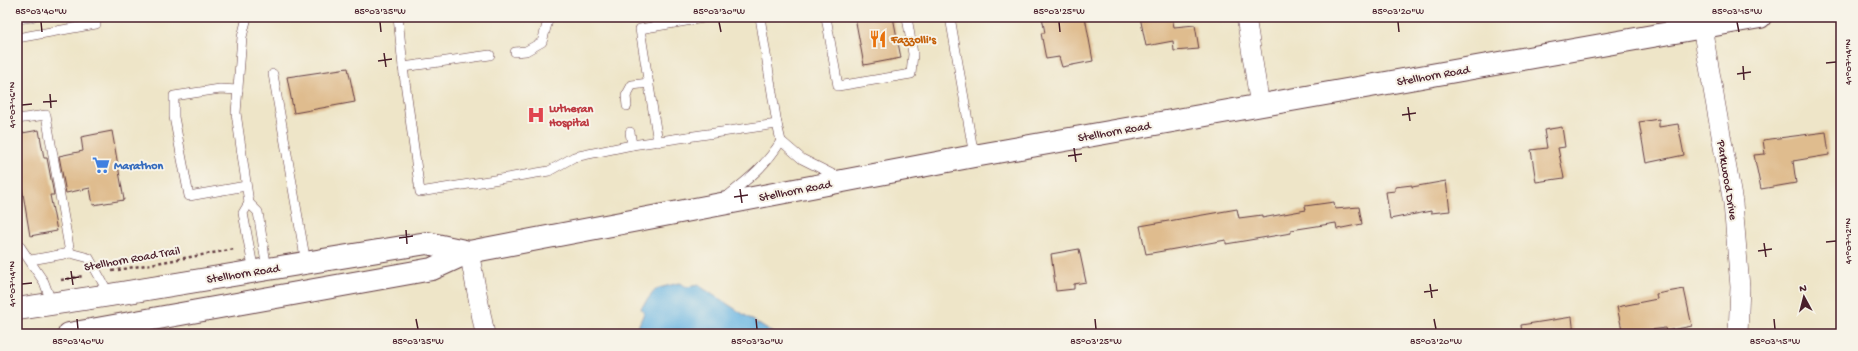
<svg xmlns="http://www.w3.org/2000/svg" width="1858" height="351" viewBox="0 0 1858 351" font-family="'Gochi Hand',sans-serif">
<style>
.water{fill:#6ab6e3;stroke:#5a6a87}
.building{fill:#dfbc8e}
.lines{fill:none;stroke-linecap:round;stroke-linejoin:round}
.lane-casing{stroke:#633d43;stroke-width:10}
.street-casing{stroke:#633d43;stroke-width:20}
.secondary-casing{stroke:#633d43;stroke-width:24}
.path{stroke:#633d43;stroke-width:2.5;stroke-dasharray:3 3;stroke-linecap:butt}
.lane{stroke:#fff;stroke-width:9}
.street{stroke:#fff;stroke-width:19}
.secondary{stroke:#fff;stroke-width:22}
.ticks{fill:none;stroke:#4a1f2b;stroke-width:1.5}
.labels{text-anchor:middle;stroke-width:4;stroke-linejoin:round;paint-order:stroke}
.food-label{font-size:12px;font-weight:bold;fill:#c56008;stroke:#f7f3e8;text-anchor:start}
.street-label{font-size:12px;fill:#4a1f2b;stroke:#f7f3e8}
.health-label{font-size:12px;font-weight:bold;fill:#be3a42;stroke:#f7f3e8;text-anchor:start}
.shop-label{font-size:12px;font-weight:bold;fill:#366cbe;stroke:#f7f3e8;text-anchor:start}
.neatline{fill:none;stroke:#4a1f2b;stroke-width:1.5}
.ticks-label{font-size:10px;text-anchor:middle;fill:#4a1f2b}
</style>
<rect width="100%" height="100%" fill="#f7f3e8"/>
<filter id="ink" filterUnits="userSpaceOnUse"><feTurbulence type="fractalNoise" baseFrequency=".025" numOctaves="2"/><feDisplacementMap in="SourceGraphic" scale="8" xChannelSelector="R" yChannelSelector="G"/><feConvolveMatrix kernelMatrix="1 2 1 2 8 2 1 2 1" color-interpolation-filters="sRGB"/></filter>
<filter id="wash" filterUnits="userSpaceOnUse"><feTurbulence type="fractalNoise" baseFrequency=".012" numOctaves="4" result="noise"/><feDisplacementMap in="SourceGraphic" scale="16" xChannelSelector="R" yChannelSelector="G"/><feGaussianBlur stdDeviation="0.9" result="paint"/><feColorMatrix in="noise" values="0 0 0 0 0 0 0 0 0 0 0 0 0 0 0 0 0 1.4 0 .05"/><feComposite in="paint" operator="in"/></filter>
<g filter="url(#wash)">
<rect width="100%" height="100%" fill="#eee5c8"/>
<path class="water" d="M679 283 687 287 698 285 774 334H640L638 327 644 313 641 308 654 291 659 288Z"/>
<g id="blocks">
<g class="building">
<path d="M855 17H893L901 58 864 65Z"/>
<path d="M1042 17H1085L1093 61 1062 67 1059 57 1046 59 1041 33H1045Z"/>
<path d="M1140 17H1172L1174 27 1195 25 1199 49 1174 51 1173 41 1146 46Z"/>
<path d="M348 68 355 102 294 113 287 77Z"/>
<path d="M1659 119V127L1678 124 1684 155 1646 163 1639 122Z"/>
<path d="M1562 127 1565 147 1558 148 1564 178 1536 182 1531 150 1547 148 1544 130Z"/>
<path d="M39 130 44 158H47L54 195H50L57 231 30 236 17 158V134Z"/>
<path d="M112 131 124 200 93 205 90 188 66 193 59 156 83 151 81 137Z"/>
<path d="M1826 132 1829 155 1793 161 1796 183 1761 189 1754 155 1765 154 1763 140Z"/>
<path d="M1446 181 1450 211 1431 213V211L1390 219 1386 192 1395 191V187L1412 185V187Z"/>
<path d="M1334 202 1335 209 1359 207 1362 224 1337 229 1336 223 1291 230V233L1226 244V240L1146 254 1140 226 1237 209 1239 218 1262 215V218L1306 210 1305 206Z"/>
<path d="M1079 249 1086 282 1074 284V289L1056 291 1051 254Z"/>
<path d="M1684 289 1692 326 1666 331 1665 328 1623 334 1617 307 1657 299 1656 294Z"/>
<path d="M1572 317 1574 334H1522L1521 325Z"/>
</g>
</g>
</g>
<g filter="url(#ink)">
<use href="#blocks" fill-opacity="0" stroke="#633d43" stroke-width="1"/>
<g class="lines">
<g class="lane-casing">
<g id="lane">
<path d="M247 17 242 37 236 113 249 203 258 212 267 270"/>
<path d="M398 17 403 67 420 192 549 171 574 157 632 145 777 124 760 17"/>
<path d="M826 17 838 86 911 74 913 54 907 17"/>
<path d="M950 17 974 156"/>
<path d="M17 19 32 17"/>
<path d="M17 38 96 24 95 17"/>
<path d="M515 52 526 51 542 42 549 17"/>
<path d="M403 67 490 55"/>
<path d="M273 74 306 263"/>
<path d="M238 90 220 89 174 96V117L189 196 246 186"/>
<path d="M627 106 626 96 632 85 649 83"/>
<path d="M17 119 46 115 70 253 89 258 109 294"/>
<path d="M777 124 781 141 802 159 838 177"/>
<path d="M630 132 632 145"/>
<path d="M658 142 640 29 709 17"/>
<path d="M725 198C748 179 765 167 781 141"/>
<path d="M249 203 243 213 254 272"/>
<path d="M17 242 44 282 52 304"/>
<path d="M31 260 70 253"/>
</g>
</g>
<g class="street-casing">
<g id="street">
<path d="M1246 17 1260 106"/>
<path d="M1702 27 1733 203 1740 287 1738 334"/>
<path d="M469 252 485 334"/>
</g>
</g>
<g class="secondary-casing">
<g id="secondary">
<path d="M17 309 110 295 427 243 469 252"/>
<path d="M69 334 432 269 469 252 974 156 1760 17"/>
</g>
</g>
<g class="path">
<path d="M112 271 235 249"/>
<path d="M61 280 83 276"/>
</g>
<use href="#lane" class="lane"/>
<use href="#street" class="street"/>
<use href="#secondary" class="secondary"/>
</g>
</g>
<path class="ticks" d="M41 22 42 32M380 22 381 32M719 22 721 32M1059 22 1060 32M1398 22 1399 32M1737 22 1739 32M384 53 386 67M378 61 392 59M1826 63 1836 62M1743 66 1744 80M1737 74 1751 72M50 94 51 108M43 102 57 101M22 105 32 104M1408 107 1410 121M1402 115 1416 113M1074 148 1076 162M1068 156 1082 154M740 189 742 203M734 197 748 195M406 230 407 244M399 238 413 236M1826 242 1836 241M1764 243 1766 257M1758 251 1772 249M71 271 73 285M65 279 79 277M22 284 32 283M1430 284 1432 298M1424 292 1438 290M77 319 78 329M416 319 418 329M756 319 757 329M1095 319 1096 329M1434 319 1436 329M1774 319 1775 329"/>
<defs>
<g id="restaurant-bare" transform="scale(1.38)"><path d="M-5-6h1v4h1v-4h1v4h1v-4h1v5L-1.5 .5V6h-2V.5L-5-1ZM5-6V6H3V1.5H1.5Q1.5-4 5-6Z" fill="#e8710a" stroke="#f7f3e8" stroke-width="2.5" paint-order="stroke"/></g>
<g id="hospital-bare" transform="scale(1.38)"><path d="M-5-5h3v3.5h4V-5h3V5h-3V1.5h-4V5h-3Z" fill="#e0444e" stroke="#f7f3e8" stroke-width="2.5" paint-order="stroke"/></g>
<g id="supermarket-bare" transform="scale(1.38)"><path d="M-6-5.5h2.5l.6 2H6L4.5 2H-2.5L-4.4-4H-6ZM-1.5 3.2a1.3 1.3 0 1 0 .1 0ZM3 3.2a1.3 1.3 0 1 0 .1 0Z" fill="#3f7fe0" stroke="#f7f3e8" stroke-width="2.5" paint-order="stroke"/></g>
</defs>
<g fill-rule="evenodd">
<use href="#restaurant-bare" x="878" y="39"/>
<use href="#hospital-bare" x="536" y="115"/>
<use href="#supermarket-bare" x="101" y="165"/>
</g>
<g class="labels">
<g class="food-label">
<text x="891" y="43">Fazzolli's</text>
</g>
<g class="street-label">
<text transform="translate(1433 75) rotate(-10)" y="4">Stellhorn Road</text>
<text transform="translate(1114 131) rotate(-10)" y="4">Stellhorn Road</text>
<text transform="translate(1728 180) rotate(81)" y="4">Parkwood Drive</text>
<text transform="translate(795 190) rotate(-11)" y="4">Stellhorn Road</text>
<text transform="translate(132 258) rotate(-10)" y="4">Stellhorn Road Trail</text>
<text transform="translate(243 273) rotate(-9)" y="4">Stellhorn Road</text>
</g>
<g class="health-label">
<text x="549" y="112">Lutheran<tspan x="549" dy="14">Hospital</tspan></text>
</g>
<g class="shop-label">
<text x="114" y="169">Marathon</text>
</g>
</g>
<rect width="1858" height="351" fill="none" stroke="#f7f3e8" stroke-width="44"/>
<g transform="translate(1804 297) rotate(353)" stroke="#f7f3e8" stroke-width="3" paint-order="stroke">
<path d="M0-3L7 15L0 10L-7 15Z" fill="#4a1f2b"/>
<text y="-6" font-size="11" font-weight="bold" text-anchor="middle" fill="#4a1f2b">N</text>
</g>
<rect x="22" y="22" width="1814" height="307" class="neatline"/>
<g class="ticks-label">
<text x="41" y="14">85°03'40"W</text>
<text x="380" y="14">85°03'35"W</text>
<text x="719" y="14">85°03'30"W</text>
<text x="1059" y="14">85°03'25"W</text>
<text x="1398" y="14">85°03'20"W</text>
<text x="1737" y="14">85°03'15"W</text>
<text transform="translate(1847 62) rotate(-90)" y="4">41°07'14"N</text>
<text transform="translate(11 105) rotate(-90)" y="4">41°07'16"N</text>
<text transform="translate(1847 241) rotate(-90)" y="4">41°07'12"N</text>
<text transform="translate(11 284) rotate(-90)" y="4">41°07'14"N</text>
<text x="78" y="344">85°03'40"W</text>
<text x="418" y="344">85°03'35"W</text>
<text x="757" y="344">85°03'30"W</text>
<text x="1096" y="344">85°03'25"W</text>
<text x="1436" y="344">85°03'20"W</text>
<text x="1775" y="344">85°03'15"W</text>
</g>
</svg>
